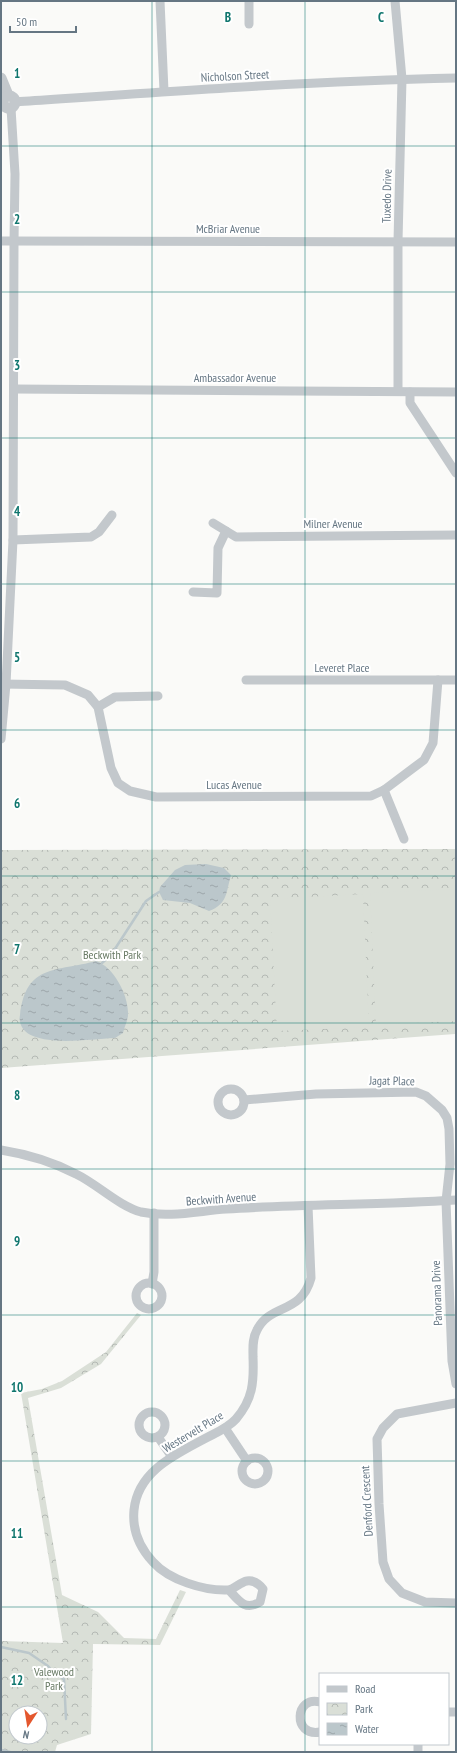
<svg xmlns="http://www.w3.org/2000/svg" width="457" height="1753" viewBox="0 0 457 1753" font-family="'PT Sans Narrow',sans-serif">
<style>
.park{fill:url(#park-crowns);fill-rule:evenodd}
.garden{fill:#dadfd7}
.water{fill:url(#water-ripples)}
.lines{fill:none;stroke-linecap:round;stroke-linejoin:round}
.stream{stroke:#bbc7cb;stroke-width:2.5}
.minor{stroke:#c3c8cc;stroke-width:9}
.tertiary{stroke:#c3c8cc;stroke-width:11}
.grid{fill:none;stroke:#0f766e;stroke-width:1;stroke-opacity:0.55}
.labels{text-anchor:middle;stroke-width:4;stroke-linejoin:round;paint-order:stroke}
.street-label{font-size:12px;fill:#657683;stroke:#fff}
.park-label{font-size:12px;fill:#687a64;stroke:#fff}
.grid-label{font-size:13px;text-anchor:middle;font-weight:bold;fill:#0f766e;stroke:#fff;stroke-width:4;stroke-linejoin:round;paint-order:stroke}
</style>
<defs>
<pattern id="park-crowns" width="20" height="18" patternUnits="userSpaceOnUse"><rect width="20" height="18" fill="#dadfd7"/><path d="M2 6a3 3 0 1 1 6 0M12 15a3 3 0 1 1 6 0" fill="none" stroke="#b4b9b4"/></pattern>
<pattern id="water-ripples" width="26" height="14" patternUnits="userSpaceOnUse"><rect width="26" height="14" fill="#bbc7cb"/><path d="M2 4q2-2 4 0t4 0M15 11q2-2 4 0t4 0" fill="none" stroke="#9ca6aa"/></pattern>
</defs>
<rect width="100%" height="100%" fill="#fafaf8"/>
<g class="park">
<path d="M456 849V1047L455 1034 1 1068V850Z"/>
<path d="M137 1313 141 1315 101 1364 61 1388 28 1398 62 1595 98 1612 124 1638 156 1639 180 1590 186 1592 160 1645 93 1644 91 1734 57 1745 55 1752H1V1641L63 1643 21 1393 42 1389 62 1381 106 1352ZM16 1713H40V1737H16Z"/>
</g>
<g class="garden">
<path d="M456 889V1021L376 1025 370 893Z"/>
<path d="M363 894 369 1027 277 1031 270 899Z"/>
</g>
<g class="water">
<path d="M206 864 224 868 231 875C226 892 228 904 209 911L190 903 163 900 159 892 160 887 175 870 185 865Z"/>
<path d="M96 961C114 967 129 996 128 1015 128 1021 124 1027 123 1033L115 1038C91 1039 55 1045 33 1036 24 1033 18 1024 20 1015 26 963 57 972 96 961Z"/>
</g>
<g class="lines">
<g class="stream">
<path d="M102 963 111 955 146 901 159 892"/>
<path d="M1 1647 29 1653 48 1666 54 1673 64 1679 66 1719"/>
<path d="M1 1750 10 1752"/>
</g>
<g class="minor">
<path d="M160 1 164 91"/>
<path d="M249 1V24"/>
<path d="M395 1 402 79 398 241V391"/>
<path d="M1 101H3"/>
<path d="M16 102C162 92 309 81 456 78"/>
<path d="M1 241 456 242"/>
<path d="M14 389 456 392"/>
<path d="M410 392V403L456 473"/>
<path d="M213 523 236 537 456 535"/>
<path d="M13 540 91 537 99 532 112 515"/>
<path d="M193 592 217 593 218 548 226 531"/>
<path d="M246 680H456"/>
<path d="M1 684 65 685 88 695 98 707 111 768 118 783 130 791 156 797 371 796 384 790 424 760 433 743 438 680"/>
<path d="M98 707 115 697 158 696"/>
<path d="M1 739 6 684 13 540 14 242 15 174 11 108"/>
<path d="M384 790 404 839"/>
<circle cx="231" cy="1102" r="13"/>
<path d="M244 1100 316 1094 416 1092 426 1096 442 1110 447 1118 449 1129 450 1164 446 1201 452 1361 456 1384"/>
<path d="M1 1150C26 1154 53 1162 76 1174 97 1184 119 1206 141 1212 169 1218 198 1211 226 1209 302 1204 379 1205 456 1200"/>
<circle cx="149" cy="1296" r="13"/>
<path d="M152 1284 154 1272V1213"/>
<path d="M456 1403 397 1414 383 1428 377 1439 379 1504 383 1562 389 1579 402 1593 425 1602 456 1603"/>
<circle cx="152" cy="1425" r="13"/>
<path d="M225 1428 247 1461"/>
<path d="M158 1437 172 1457"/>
<circle cx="255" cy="1471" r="13"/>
<path d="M229 1590C239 1601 245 1611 260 1602L263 1589C259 1584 254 1580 247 1581 240 1582 235 1589 228 1590 204 1591 169 1580 153 1562 139 1547 132 1531 134 1510 138 1470 177 1454 208 1437 218 1432 229 1427 236 1419 253 1399 254 1382 253 1357 253 1348 252 1339 257 1330 270 1303 301 1315 311 1278L308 1206"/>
<path d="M320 1702C295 1695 292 1737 320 1732"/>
<path d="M448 1712H456"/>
<path d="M418 1752V1744"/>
</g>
<g class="tertiary">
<path d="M1 78 8 95"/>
<circle cx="9" cy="102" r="6"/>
</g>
</g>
<path class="grid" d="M152 1V1752M305 1V1752M1 146H456M1 292H456M1 438H456M1 584H456M1 730H456M1 876H456M1 1023H456M1 1169H456M1 1315H456M1 1461H456M1 1607H456"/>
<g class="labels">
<g class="street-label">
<text transform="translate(235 76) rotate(-3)" y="4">Nicholson Street</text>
<text transform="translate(387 196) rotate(-89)" y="4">Tuxedo Drive</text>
<text x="228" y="233">McBriar Avenue</text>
<text x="235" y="382">Ambassador Avenue</text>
<text x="333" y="528">Milner Avenue</text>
<text x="342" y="672">Leveret Place</text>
<text x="234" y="789">Lucas Avenue</text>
<text transform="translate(392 1081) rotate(1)" y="4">Jagat Place</text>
<text transform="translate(221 1199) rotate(-4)" y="4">Beckwith Avenue</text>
<text transform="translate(437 1293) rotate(-92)" y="4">Panorama Drive</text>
<text transform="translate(193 1432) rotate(-31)" y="4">Westervelt Place</text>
<text transform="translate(367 1501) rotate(-93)" y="4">Denford Crescent</text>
</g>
<g class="park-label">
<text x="112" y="959">Beckwith Park</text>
<text x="54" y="1676">Valewood<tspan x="54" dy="14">Park</tspan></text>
</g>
</g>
<g class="grid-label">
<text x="228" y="22">B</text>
<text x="381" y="22">C</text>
<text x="17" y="78">1</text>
<text x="17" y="224">2</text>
<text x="17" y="370">3</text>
<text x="17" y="516">4</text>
<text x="17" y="662">5</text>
<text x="17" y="808">6</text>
<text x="17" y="954">7</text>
<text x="17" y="1100">8</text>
<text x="17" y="1246">9</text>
<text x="17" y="1392">10</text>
<text x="17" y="1538">11</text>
<text x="17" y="1685">12</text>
</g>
<rect width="457" height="1753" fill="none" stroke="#657683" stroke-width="4"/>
<rect x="319" y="1673" width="130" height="72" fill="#ffffff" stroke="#c1c8cd"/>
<rect x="327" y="1686" width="20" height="6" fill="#c3c8cc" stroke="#c1c8cd"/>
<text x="355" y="1693" font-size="12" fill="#657683">Road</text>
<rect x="327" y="1703" width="20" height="12" fill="url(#park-crowns)" stroke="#c1c8cd"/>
<text x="355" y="1713" font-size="12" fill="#657683">Park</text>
<rect x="327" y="1723" width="20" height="12" fill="url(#water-ripples)" stroke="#c1c8cd"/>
<text x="355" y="1733" font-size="12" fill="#657683">Water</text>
<g transform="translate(28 1725) rotate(192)"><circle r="19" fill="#ffffff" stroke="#c1c8cd"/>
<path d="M0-3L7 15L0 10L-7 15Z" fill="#e4572e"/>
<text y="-6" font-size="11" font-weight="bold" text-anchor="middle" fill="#657683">N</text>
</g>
<path d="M10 26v6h66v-6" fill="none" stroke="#657683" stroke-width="2"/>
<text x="16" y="26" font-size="12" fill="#657683" stroke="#ffffff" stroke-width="3" paint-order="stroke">50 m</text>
</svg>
